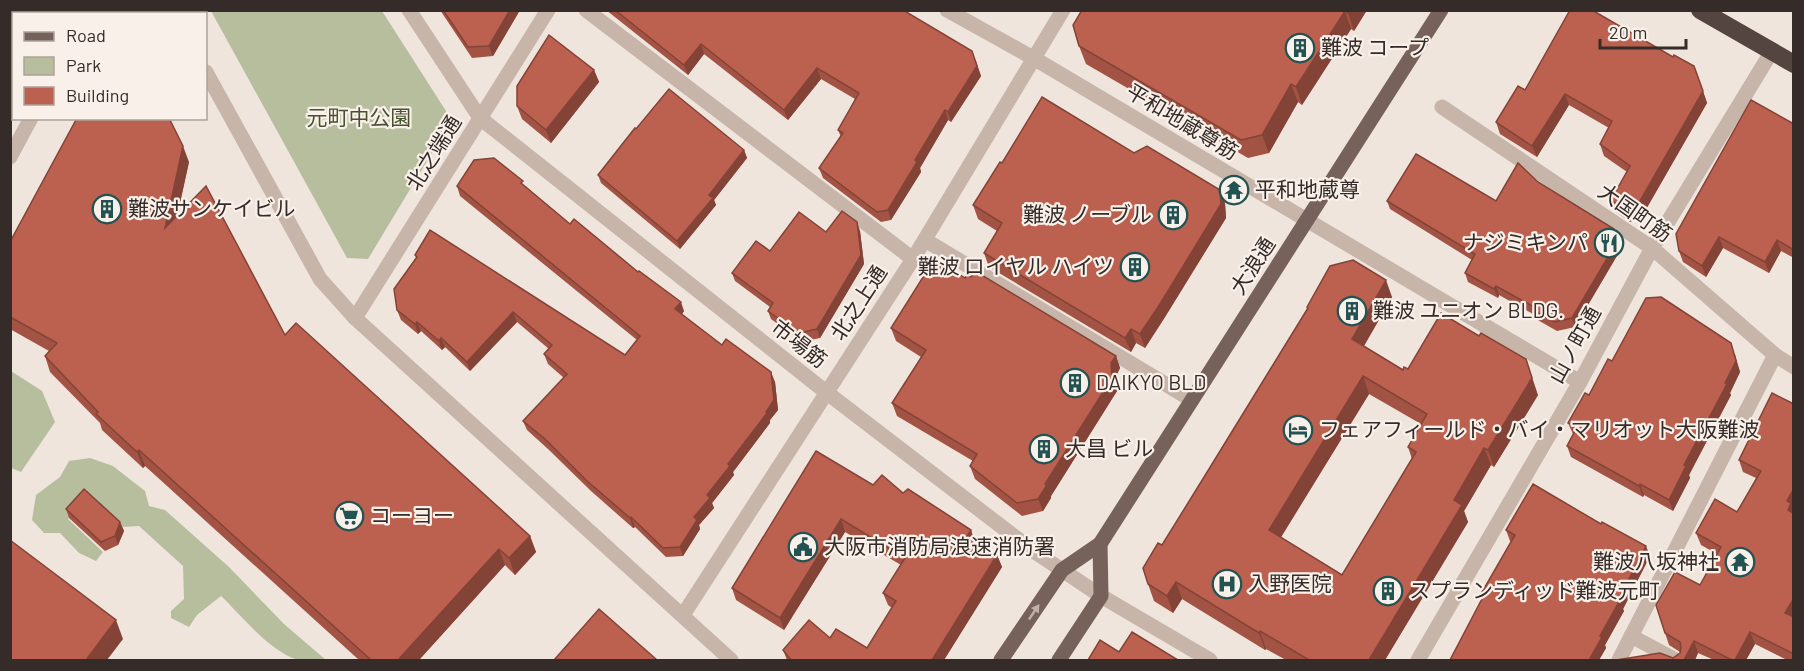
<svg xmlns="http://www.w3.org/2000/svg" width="1804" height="671" viewBox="0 0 1804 671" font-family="Barlow,'Noto Sans JP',sans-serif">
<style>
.green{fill:#b6be9e}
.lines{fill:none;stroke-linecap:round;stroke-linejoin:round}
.minor{stroke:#c7b5aa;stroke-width:15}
.major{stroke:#76625b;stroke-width:15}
.highway{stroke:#554541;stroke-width:18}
.wall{fill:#a25344;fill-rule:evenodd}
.shaded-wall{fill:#844337}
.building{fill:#bc604f;stroke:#844337;stroke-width:1.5;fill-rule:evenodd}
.oneway{fill:#beb0a9}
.labels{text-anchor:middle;stroke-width:4.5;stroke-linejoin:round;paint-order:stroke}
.poi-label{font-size:21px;fill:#352c29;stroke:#f8f0e9;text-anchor:start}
.park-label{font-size:21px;fill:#48522f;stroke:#f8f0e9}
.street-label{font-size:21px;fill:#352c29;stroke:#f8f0e9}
</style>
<rect width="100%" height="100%" fill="#f0e5dd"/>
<g class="green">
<path d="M211 11H382L446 111 444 133 368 259 347 258Z"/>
<path d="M11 371 42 391 55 422 21 472 11 468Z"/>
<path d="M90 458 113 466 145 491 149 506 165 510 229 567 284 624 326 660C317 660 306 662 298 660 269 651 242 616 221 596L197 615 189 627 171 618V611L184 599 183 566 139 526 123 527 88 496 68 519 103 552 96 561 79 553 60 533H44L32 520 36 495 60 477 69 461Z"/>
</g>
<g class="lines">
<g class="minor">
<path d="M171 10 173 14"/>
<path d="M409 10 480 118 826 392 1032 550 1101 596 1210 660"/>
<path d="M586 10 913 259"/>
<path d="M947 10 1035 59 1580 382"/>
<path d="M47 14 49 10"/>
<path d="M88 14 90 10"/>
<path d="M206 72 320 279 355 318 731 660"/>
<path d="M10 80 14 75"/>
<path d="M1442 107 1652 248 1775 355 1794 367"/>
<path d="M10 157 31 118"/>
<path d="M925 240 1192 400"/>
<path d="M355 318 548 10"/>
<path d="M683 615 913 259 1063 10"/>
<path d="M1631 636 1676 660"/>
<path d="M1418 660 1580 382 1652 248 1772 51"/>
<path d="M1619 660 1775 355"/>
</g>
<g class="major">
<path d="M1001 660 1062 570 1100 544 1441 10"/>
<path d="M1059 660 1101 596 1100 544"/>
</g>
<path class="highway" d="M1700 10 1794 64"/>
</g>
<g class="wall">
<path d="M440 10H520L493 56 472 58Z"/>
<path d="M606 10H903L976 61 981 76 951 122 948 120 920 168 921 172 891 220 881 222 823 178 819 168 841 137 838 130 855 99 821 79 788 120 704 54 688 75Z"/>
<path d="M1082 10H1367L1354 31 1351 29 1302 105 1298 102 1269 153 1248 158 1086 64 1079 46Z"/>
<path d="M1673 57 1694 66 1707 103 1641 218 1630 222 1615 211 1611 200 1627 172 1604 156 1600 144 1609 128 1569 105 1537 157 1500 134 1496 122 1525 90Z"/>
<path d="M594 70 599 82 551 143 522 119 517 106Z"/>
<path d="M1794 124V258L1781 251 1769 273 1723 248 1706 277 1683 262 1679 251Z"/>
<path d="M636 129 744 150 747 158 714 200 716 205 680 249 601 183 598 175Z"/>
<path d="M1134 153 1225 203 1226 218 1165 317 1145 348 1136 343 1131 352 989 267 984 253 997 231 978 219 973 205 1002 163Z"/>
<path d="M189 162 177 216 285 335 530 536 536 552 515 575 505 565 419 660H359L145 466 143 468 102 430 100 423 50 372 45 356 49 351 10 329V242Z"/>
<path d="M1538 182 1618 238V254L1575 327 1557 331 1536 319 1535 315 1499 295 1498 298 1468 282 1465 273 1472 260 1390 209 1387 201H1496Z"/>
<path d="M457 186H525L570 224 684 311 682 314 722 345 775 382 778 410 770 420V423L733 472 734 475 712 503 714 508 699 525 700 529 683 556 666 557 635 527 633 528 591 491 548 449 527 430 523 421 564 378 548 364 544 354 549 349 517 322 470 371 445 347 442 350 421 331 418 334 401 320 397 310 416 258 415 255 625 355 637 340 460 196Z"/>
<path d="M860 231 864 264 820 338 802 342 771 319 768 311 770 307 735 281 732 273 770 251 826 232Z"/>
<path d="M945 269 965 278 1116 356 1120 368 1116 376 1117 391 1051 496V498L1043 511 1022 516 975 479 970 466 973 461 897 416 892 403 921 357 896 341 891 328 937 270Z"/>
<path d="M1392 297 1364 346 1403 370 1408 369 1538 395 1494 467 1491 465 1464 511 1468 522 1385 660H1286L1266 649 1265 650 1182 599 1173 613 1154 601 1148 584 1162 545 1307 309V307ZM1369 394 1421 424 1408 447 1412 459 1342 575 1281 537Z"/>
<path d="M1735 354 1740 372 1730 393 1731 395 1689 475 1690 478 1673 511 1644 495 1643 497 1571 457 1567 446 1573 434 1568 423 1589 395 1612 361Z"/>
<path d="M1794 404V660H1787L1755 644 1746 660H1714L1698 653 1695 660H1616L1673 658 1680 653V652L1669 645 1665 633 1700 585 1717 554 1701 545 1696 533 1737 512 1756 478 1743 472 1739 460Z"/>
<path d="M873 485 903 493 971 530 974 540 997 555 1002 567 944 660H787L783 650 830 638 867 648 892 608 888 605 883 593 901 565 845 532 784 630 736 600 732 588Z"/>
<path d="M66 509 120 522 124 531 118 545 105 551 69 518Z"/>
<path d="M1506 530 1650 556 1623 609 1624 611 1605 645 1606 648 1599 660H1450L1484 595 1482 592 1512 542 1510 541Z"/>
</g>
<g class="shaded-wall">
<path d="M510 10H520L493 56 489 46Z"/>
<path d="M1349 10H1367L1354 31 1348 13Z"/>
<path d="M1345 11 1351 29 1302 105 1296 87Z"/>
<path d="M701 44 704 54 688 75 684 65Z"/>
<path d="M972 51 981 76 951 122 948 112Z"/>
<path d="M817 68 821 79 788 120 784 110Z"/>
<path d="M594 70 599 82 551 143 546 130Z"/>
<path d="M1291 84 1298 102 1269 153 1262 135Z"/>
<path d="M1703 91 1707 103 1641 218 1637 206Z"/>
<path d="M1565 94 1569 105 1537 157 1532 146Z"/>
<path d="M945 110 948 120 920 168 921 172 891 220 888 210 915 160Z"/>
<path d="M183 146 189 162 171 244 165 228Z"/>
<path d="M744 150 747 158 714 200 716 205 680 249 677 241 709 195Z"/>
<path d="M1220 190 1225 203 1226 218 1165 317 1145 348 1140 334Z"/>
<path d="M857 222 860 231 864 264 820 338 817 329Z"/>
<path d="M1614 229 1618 238V254L1575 327 1572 318Z"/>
<path d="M1719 237 1723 248 1706 277 1702 266Z"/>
<path d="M1777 240 1781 251 1769 273 1765 262Z"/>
<path d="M1386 280 1392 297 1358 356 1352 339Z"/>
<path d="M1496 286 1499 295 1498 298 1494 289Z"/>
<path d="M681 302 684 311 679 318 675 309Z"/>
<path d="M513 312 517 322 470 371 467 362Z"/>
<path d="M417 322 421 331 418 334 415 324Z"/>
<path d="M1131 329 1136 343 1131 352 1125 338Z"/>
<path d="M441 338 445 347 442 350 439 341Z"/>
<path d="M1731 343 1740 372 1730 393 1731 395 1689 475 1690 478 1673 511 1669 500 1684 465 1725 383Z"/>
<path d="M1116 356 1120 368 1116 376 1117 391 1051 496V498L1043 511 1038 499Z"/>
<path d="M1526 359 1538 395 1494 467 1488 450Z"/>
<path d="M771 372 775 382 778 410 770 420V423L733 472 734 475 712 503 714 508 699 525 700 529 683 556 680 547 694 517 707 495 766 412Z"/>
<path d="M1363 376 1369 394 1275 547 1269 530Z"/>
<path d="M1484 448 1491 465 1464 511 1468 522 1385 660H1369L1454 500Z"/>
<path d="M139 450 145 466 143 468 137 452Z"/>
<path d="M1640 484 1644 495 1643 497 1639 486Z"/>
<path d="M1794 488V519L1788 510 1787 501Z"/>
<path d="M631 517 635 527 633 528 630 518Z"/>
<path d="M841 519 845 532 784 630 780 618Z"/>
<path d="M120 522 124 531 118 545 115 536Z"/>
<path d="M971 530 975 543 967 536Z"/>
<path d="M530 536 536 552 515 575 509 558Z"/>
<path d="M1646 546 1650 556 1623 609 1624 611 1605 645 1606 648 1599 660H1589L1600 636Z"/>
<path d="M499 549 505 565 419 660H398Z"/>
<path d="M997 555 1002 567 944 660H932Z"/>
<path d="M1176 582 1182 599 1173 613 1167 596Z"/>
<path d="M1794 598V618L1785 613Z"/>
<path d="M116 620 123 639 107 660H86Z"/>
<path d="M1260 631 1266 649 1265 650 1259 633Z"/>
<path d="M1750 632 1755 644 1746 660H1735Z"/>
<path d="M1694 641 1698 653 1695 660H1684Z"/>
</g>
<g class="building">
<path d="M443 10H510L489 46 468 47Z"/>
<path d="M615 10H903L972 51 977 66 948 112 945 110 915 160 917 162 888 210 877 212 819 168 843 133 838 130 859 93 817 68 784 110 701 44 684 65Z"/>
<path d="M1082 10H1349L1348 13 1345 11 1296 87 1291 84 1262 135 1241 140 1079 46 1073 25Z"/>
<path d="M1570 10H1592L1673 57 1674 55 1694 66 1703 91 1637 206 1626 210 1611 200 1630 166 1600 144 1612 121 1565 94 1532 146 1496 122 1518 86 1525 90Z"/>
<path d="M549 35 594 70 546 130 517 106V86Z"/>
<path d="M669 89 744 150 709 195 713 198 677 241 598 175 635 128 636 129Z"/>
<path d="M1042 97 1134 153 1147 146 1220 190 1221 204 1160 304 1140 334 1131 329 1125 338 984 253 1002 223 973 205 1000 162 1002 163Z"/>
<path d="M1751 100 1794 124V250L1777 240 1765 262 1719 237 1702 266 1679 251 1676 234Z"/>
<path d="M77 118H169L183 146 165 228 206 186 285 335 296 323 530 536 509 558 499 549 398 660H371L139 450 137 452 96 414 98 412 45 356 57 343 10 317V242Z"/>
<path d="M1416 154 1496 201 1518 163 1538 182 1614 229 1615 245 1572 318 1554 322 1533 310 1534 307 1496 286 1494 289 1465 273 1475 254 1387 201Z"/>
<path d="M494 158 523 181 521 183 570 224 574 219 638 272 639 271 681 302 675 309 722 345 726 339 771 372 774 400 766 412 767 413 728 464 730 466 707 495 710 498 694 517 697 520 680 547 663 548 631 517 630 518 587 481 545 439 523 421 567 374 544 354 552 345 513 312 467 362 441 338 439 341 417 322 415 324 397 310 394 289 417 257 415 255 430 230 625 355 640 336 457 186 474 160Z"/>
<path d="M842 211 857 222 861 255 817 329 799 333 768 311 773 303 732 273 756 241 770 251 799 212 826 232Z"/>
<path d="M1353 260 1386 280 1352 339 1403 370 1404 367 1408 369 1441 313 1479 336 1481 333 1526 359 1532 378 1488 450 1484 448 1454 500 1462 505 1369 660H1309L1260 631 1259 633 1176 582 1167 596 1148 584 1143 568 1158 543 1162 545 1209 469 1308 308 1307 307 1330 266ZM1363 376 1427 414 1408 447 1416 452 1342 575 1269 530Z"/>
<path d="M930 266 937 270 940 266 945 269 947 266 965 278 967 275 971 277 975 271 1116 356 1111 363 1112 378 1045 484 1047 485 1038 499 1017 503 970 466 977 454 892 403 926 350 891 328Z"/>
<path d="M1661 297 1731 343 1736 361 1725 383 1727 384 1684 465 1686 466 1669 500 1640 484 1639 486 1567 446 1577 427 1568 423 1585 393 1589 395 1608 359 1612 361 1646 298Z"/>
<path d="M1772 393 1794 404V488L1787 501 1791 503 1788 510 1794 514V598L1785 613 1794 617V654L1750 632 1735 660H1732L1694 641 1684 660H1616L1660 653 1673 658 1680 653 1681 647 1680 642 1665 633 1656 605 1675 572 1700 585 1721 547 1696 533 1715 499 1737 512 1761 471 1739 460Z"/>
<path d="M816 451 873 485 882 475 903 493 908 489 971 530 967 536 997 555 932 660H791L783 650 809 620 830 638 836 629 867 648 896 601 883 593 905 558 841 519 780 618 732 588Z"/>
<path d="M1533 484 1601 524 1602 522 1646 546 1618 600H1620L1600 636 1602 637 1589 660H1450L1485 593 1482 592 1515 535 1506 530Z"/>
<path d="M84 489 120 522 115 536 101 542 66 509Z"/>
<path d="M10 540 116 620 86 660H10Z"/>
<path d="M599 609 657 660H554Z"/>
<path d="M1132 632 1178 660H1088L1100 640 1119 652Z"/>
</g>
<defs><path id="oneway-solid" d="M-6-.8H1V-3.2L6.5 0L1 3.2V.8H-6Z" transform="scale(1.5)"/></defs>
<use class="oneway" href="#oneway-solid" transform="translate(1034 612) rotate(-56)"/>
<defs>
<g id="building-ring" transform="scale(1.5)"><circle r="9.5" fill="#f8f0e9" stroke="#225352" stroke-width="1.5"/><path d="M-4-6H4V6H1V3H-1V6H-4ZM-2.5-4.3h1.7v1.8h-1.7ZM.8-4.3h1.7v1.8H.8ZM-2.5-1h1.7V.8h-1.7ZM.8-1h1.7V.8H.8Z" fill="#225352"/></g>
<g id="temple-ring" transform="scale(1.5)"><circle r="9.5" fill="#f8f0e9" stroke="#225352" stroke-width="1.5"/><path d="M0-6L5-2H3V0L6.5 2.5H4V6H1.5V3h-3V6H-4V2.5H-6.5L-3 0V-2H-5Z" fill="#225352"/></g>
<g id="restaurant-ring" transform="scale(1.5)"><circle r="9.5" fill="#f8f0e9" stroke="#225352" stroke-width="1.5"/><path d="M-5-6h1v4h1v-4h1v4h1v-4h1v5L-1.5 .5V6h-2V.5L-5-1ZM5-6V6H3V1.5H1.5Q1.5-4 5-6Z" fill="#225352"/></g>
<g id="hotel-ring" transform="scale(1.5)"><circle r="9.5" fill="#f8f0e9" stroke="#225352" stroke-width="1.5"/><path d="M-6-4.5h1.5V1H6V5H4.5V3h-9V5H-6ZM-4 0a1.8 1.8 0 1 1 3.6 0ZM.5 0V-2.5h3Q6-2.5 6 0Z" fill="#225352"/></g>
<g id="supermarket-ring" transform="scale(1.5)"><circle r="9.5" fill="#f8f0e9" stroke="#225352" stroke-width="1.5"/><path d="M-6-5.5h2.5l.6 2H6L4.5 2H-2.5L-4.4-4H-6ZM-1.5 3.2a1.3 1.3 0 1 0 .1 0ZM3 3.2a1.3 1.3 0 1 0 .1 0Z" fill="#225352"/></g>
<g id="civic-ring" transform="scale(1.5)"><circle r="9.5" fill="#f8f0e9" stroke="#225352" stroke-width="1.5"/><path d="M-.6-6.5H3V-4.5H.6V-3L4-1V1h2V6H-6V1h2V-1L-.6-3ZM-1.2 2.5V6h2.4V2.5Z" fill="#225352"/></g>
<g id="hospital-ring" transform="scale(1.5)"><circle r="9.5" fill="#f8f0e9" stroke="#225352" stroke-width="1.5"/><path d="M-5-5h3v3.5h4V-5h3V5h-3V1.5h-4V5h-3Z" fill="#225352"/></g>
</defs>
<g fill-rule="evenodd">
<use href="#building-ring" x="1300" y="48"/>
<use href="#temple-ring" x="1234" y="190"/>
<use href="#building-ring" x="107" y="209"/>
<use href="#building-ring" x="1173" y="215"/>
<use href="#restaurant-ring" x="1609" y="243"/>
<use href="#building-ring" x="1135" y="267"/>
<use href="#building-ring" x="1352" y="311"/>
<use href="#building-ring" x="1075" y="383"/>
<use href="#hotel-ring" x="1298" y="430"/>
<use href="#building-ring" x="1044" y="449"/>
<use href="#supermarket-ring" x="349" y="516"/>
<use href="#civic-ring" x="803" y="547"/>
<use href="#temple-ring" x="1740" y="562"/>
<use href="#hospital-ring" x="1227" y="584"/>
<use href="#building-ring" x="1388" y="591"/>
</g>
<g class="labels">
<g class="poi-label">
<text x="1321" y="55">難波 コープ</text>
<text x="1255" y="197">平和地蔵尊</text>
<text x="128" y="216">難波サンケイビル</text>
<text x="1152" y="222" text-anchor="end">難波 ノーブル</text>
<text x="1588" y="250" text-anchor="end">ナジミキンパ</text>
<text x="1114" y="274" text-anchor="end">難波 ロイヤル ハイツ</text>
<text x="1373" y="318">難波 ユニオン BLDG.</text>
<text x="1096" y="390">DAIKYO BLD</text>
<text x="1319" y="437">フェアフィールド・バイ・マリオット大阪難波</text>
<text x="1065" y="456">大昌 ビル</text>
<text x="370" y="523">コーヨー</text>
<text x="824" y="554">大阪市消防局浪速消防署</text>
<text x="1719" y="569" text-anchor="end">難波八坂神社</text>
<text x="1248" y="591">入野医院</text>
<text x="1409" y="598">スプランディッド難波元町</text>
</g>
<g class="park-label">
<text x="359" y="125">元町中公園</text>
</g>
<g class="street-label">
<text transform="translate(1182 122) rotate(31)" y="7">平和地蔵尊筋</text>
<text transform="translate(434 153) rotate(-58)" y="7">北之端通</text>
<text transform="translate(1635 213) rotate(35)" y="7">大国町筋</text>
<text transform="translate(1253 266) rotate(-57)" y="7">大浪通</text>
<text transform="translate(859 303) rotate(-57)" y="7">北之上通</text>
<text transform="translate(799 344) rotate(38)" y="7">市場筋</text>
<text transform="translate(1575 345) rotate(-61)" y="7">山ノ町通</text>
</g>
</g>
<rect width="1804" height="671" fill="none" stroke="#352c29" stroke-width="24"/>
<rect x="12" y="12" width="195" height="108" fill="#f8f0e9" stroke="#aaa29c" stroke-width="1.5"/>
<rect x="24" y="32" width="30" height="9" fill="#76625b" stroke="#aaa29c" stroke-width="1.5"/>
<text x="66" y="42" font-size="18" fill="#352c29">Road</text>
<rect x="24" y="57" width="30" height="18" fill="#b6be9e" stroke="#aaa29c" stroke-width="1.5"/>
<text x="66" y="72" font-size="18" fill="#352c29">Park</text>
<rect x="24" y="87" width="30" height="18" fill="#bc604f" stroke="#aaa29c" stroke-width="1.5"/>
<text x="66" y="102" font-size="18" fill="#352c29">Building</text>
<path d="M1600 39v9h86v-9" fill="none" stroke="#352c29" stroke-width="3"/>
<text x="1609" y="39" font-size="18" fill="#352c29" stroke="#f8f0e9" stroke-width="4.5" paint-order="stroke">20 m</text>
</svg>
